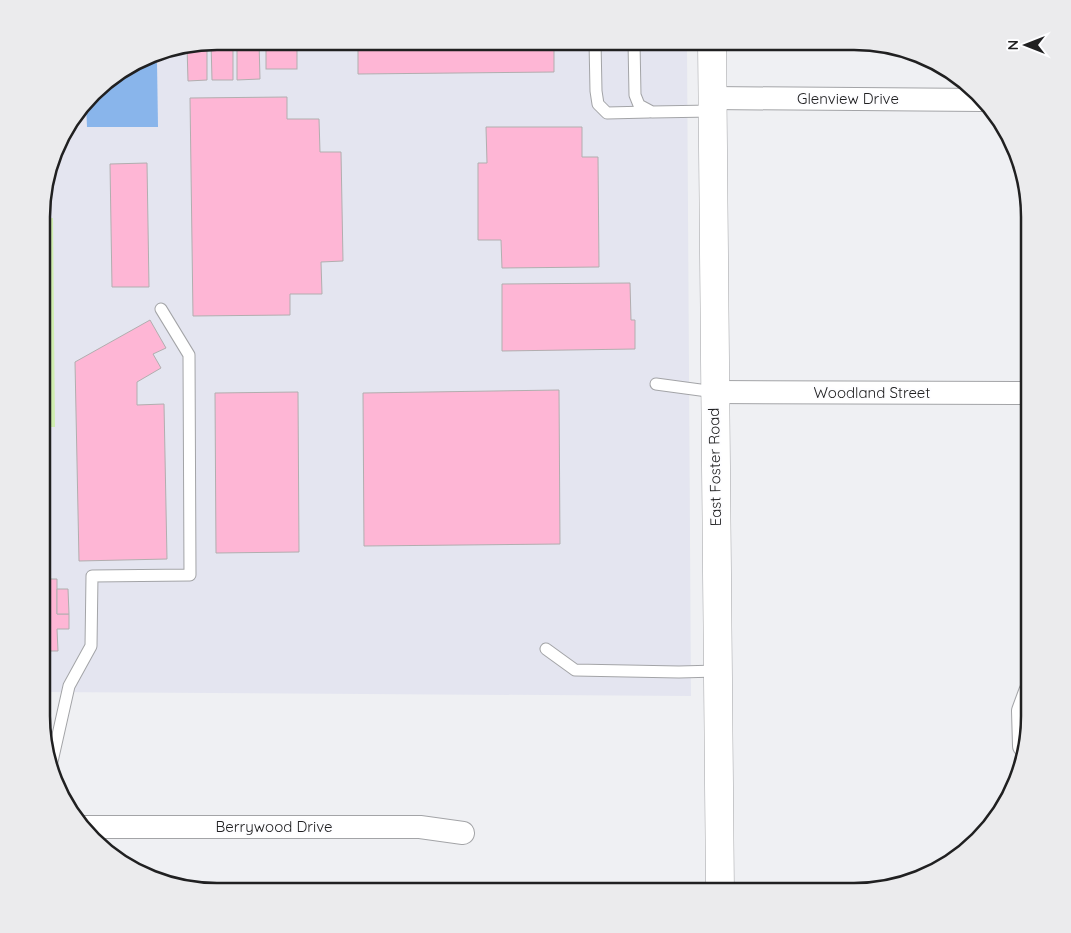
<svg xmlns="http://www.w3.org/2000/svg" width="1071" height="933" viewBox="0 0 1071 933" font-family="Quicksand,sans-serif">
<style>
.built{fill:#e4e5f0}
.green{fill:#cfedaf}
.water{fill:#89b5eb}
.building{fill:#feb6d5;stroke:#b1aeaf}
.lines{fill:none;stroke-linecap:round;stroke-linejoin:round}
.service-casing{stroke:#a3a4a7;stroke-width:13}
.minor-casing{stroke:#a3a4a7;stroke-width:24}
.tertiary-casing{stroke:#a3a4a7;stroke-width:29}
.service{stroke:#fff;stroke-width:11}
.minor{stroke:#fff;stroke-width:22}
.tertiary{stroke:#fff;stroke-width:28}
.labels{text-anchor:middle;stroke-width:4;stroke-linejoin:round;paint-order:stroke}
.street-label{font-size:15px;fill:#202021;stroke:#fdfdff}
.rim{fill:none;stroke:#202021;stroke-width:2.5}
</style>
<rect width="100%" height="100%" fill="#eff0f3"/>
<path class="built" d="M217 41 687 42 691 696 42 692 43 193 65 129 101 85 160 51Z"/>
<g class="green">
<path d="M50 173V200H43V193Z"/>
<path d="M53 218 55 427H42L43 219Z"/>
</g>
<path class="water" d="M138 63H157L158 127H87L86 103 101 85Z"/>
<g class="building">
<path d="M217 41H233V80H212L211 42Z"/>
<path d="M237 41H259L260 79 237 80Z"/>
<rect x="266" y="41" width="31" height="28"/>
<path d="M358 41H554V72L358 74Z"/>
<path d="M207 43V80L188 81 187 46Z"/>
<path d="M287 97V119H319L320 152H341L343 261 321 262 322 294H290V315L193 316 190 98Z"/>
<path d="M486 127H582V157H598L599 267 502 268 501 240H478V163H487Z"/>
<path d="M147 163 149 287H112L110 164Z"/>
<path d="M630 283 631 320H635V349L502 351V284Z"/>
<path d="M150 320 166 348 153 354 161 368 137 382V405L164 404 167 559 79 561 75 362Z"/>
<path d="M559 390 560 544 364 546 363 393Z"/>
<path d="M298 392 299 552 216 553 215 393Z"/>
<path d="M42 579H57V614H69V629H57L58 651H42Z"/>
<path d="M57 589H68L69 614H57Z"/>
</g>
<g class="lines">
<g class="service-casing">
<g id="service">
<path d="M595 41 596 91 598 104 607 113 649 112"/>
<path d="M634 42 635 95 639 105 652 112 712 111"/>
<path d="M656 384 715 392"/>
<path d="M546 649 575 670 679 672 717 671"/>
<path d="M51 766 69 686 91 646 92 576 190 575 189 355 161 309"/>
</g>
</g>
<g class="minor-casing">
<g id="minor">
<path d="M712 98 983 100"/>
<path d="M715 392 1029 393"/>
<path d="M1024 746 1023 711 1030 692"/>
<path d="M84 827H420L463 833"/>
</g>
</g>
<g class="tertiary-casing">
<path id="tertiary" d="M712 42 720 891"/>
</g>
<use href="#service" class="service"/>
<use href="#minor" class="minor"/>
<use href="#tertiary" class="tertiary"/>
</g>
<g class="labels">
<g class="street-label">
<text x="848" y="104">Glenview Drive</text>
<text x="872" y="398">Woodland Street</text>
<text transform="translate(715 467) rotate(-91)" y="5">East Foster Road</text>
<text x="274" y="832">Berrywood Drive</text>
</g>
</g>
<path d="M0 0H1071V933H0ZM217 50H854A167 167 0 0 1 1021 217V716A167 167 0 0 1 854 883H217A167 167 0 0 1 50 716V217A167 167 0 0 1 217 50Z" fill="#ebebed" fill-rule="evenodd"/>
<path class="rim" d="M217 50H854A167 167 0 0 1 1021 217V716A167 167 0 0 1 854 883H217A167 167 0 0 1 50 716V217A167 167 0 0 1 217 50Z"/>
<g transform="translate(1026 45) rotate(270)" stroke="#fdfdff" stroke-width="4" paint-order="stroke">
<path d="M0-4L9 19L0 12L-9 19Z" fill="#202021"/>
<text y="-8" font-size="14" font-weight="bold" text-anchor="middle" fill="#202021">N</text>
</g>
</svg>
